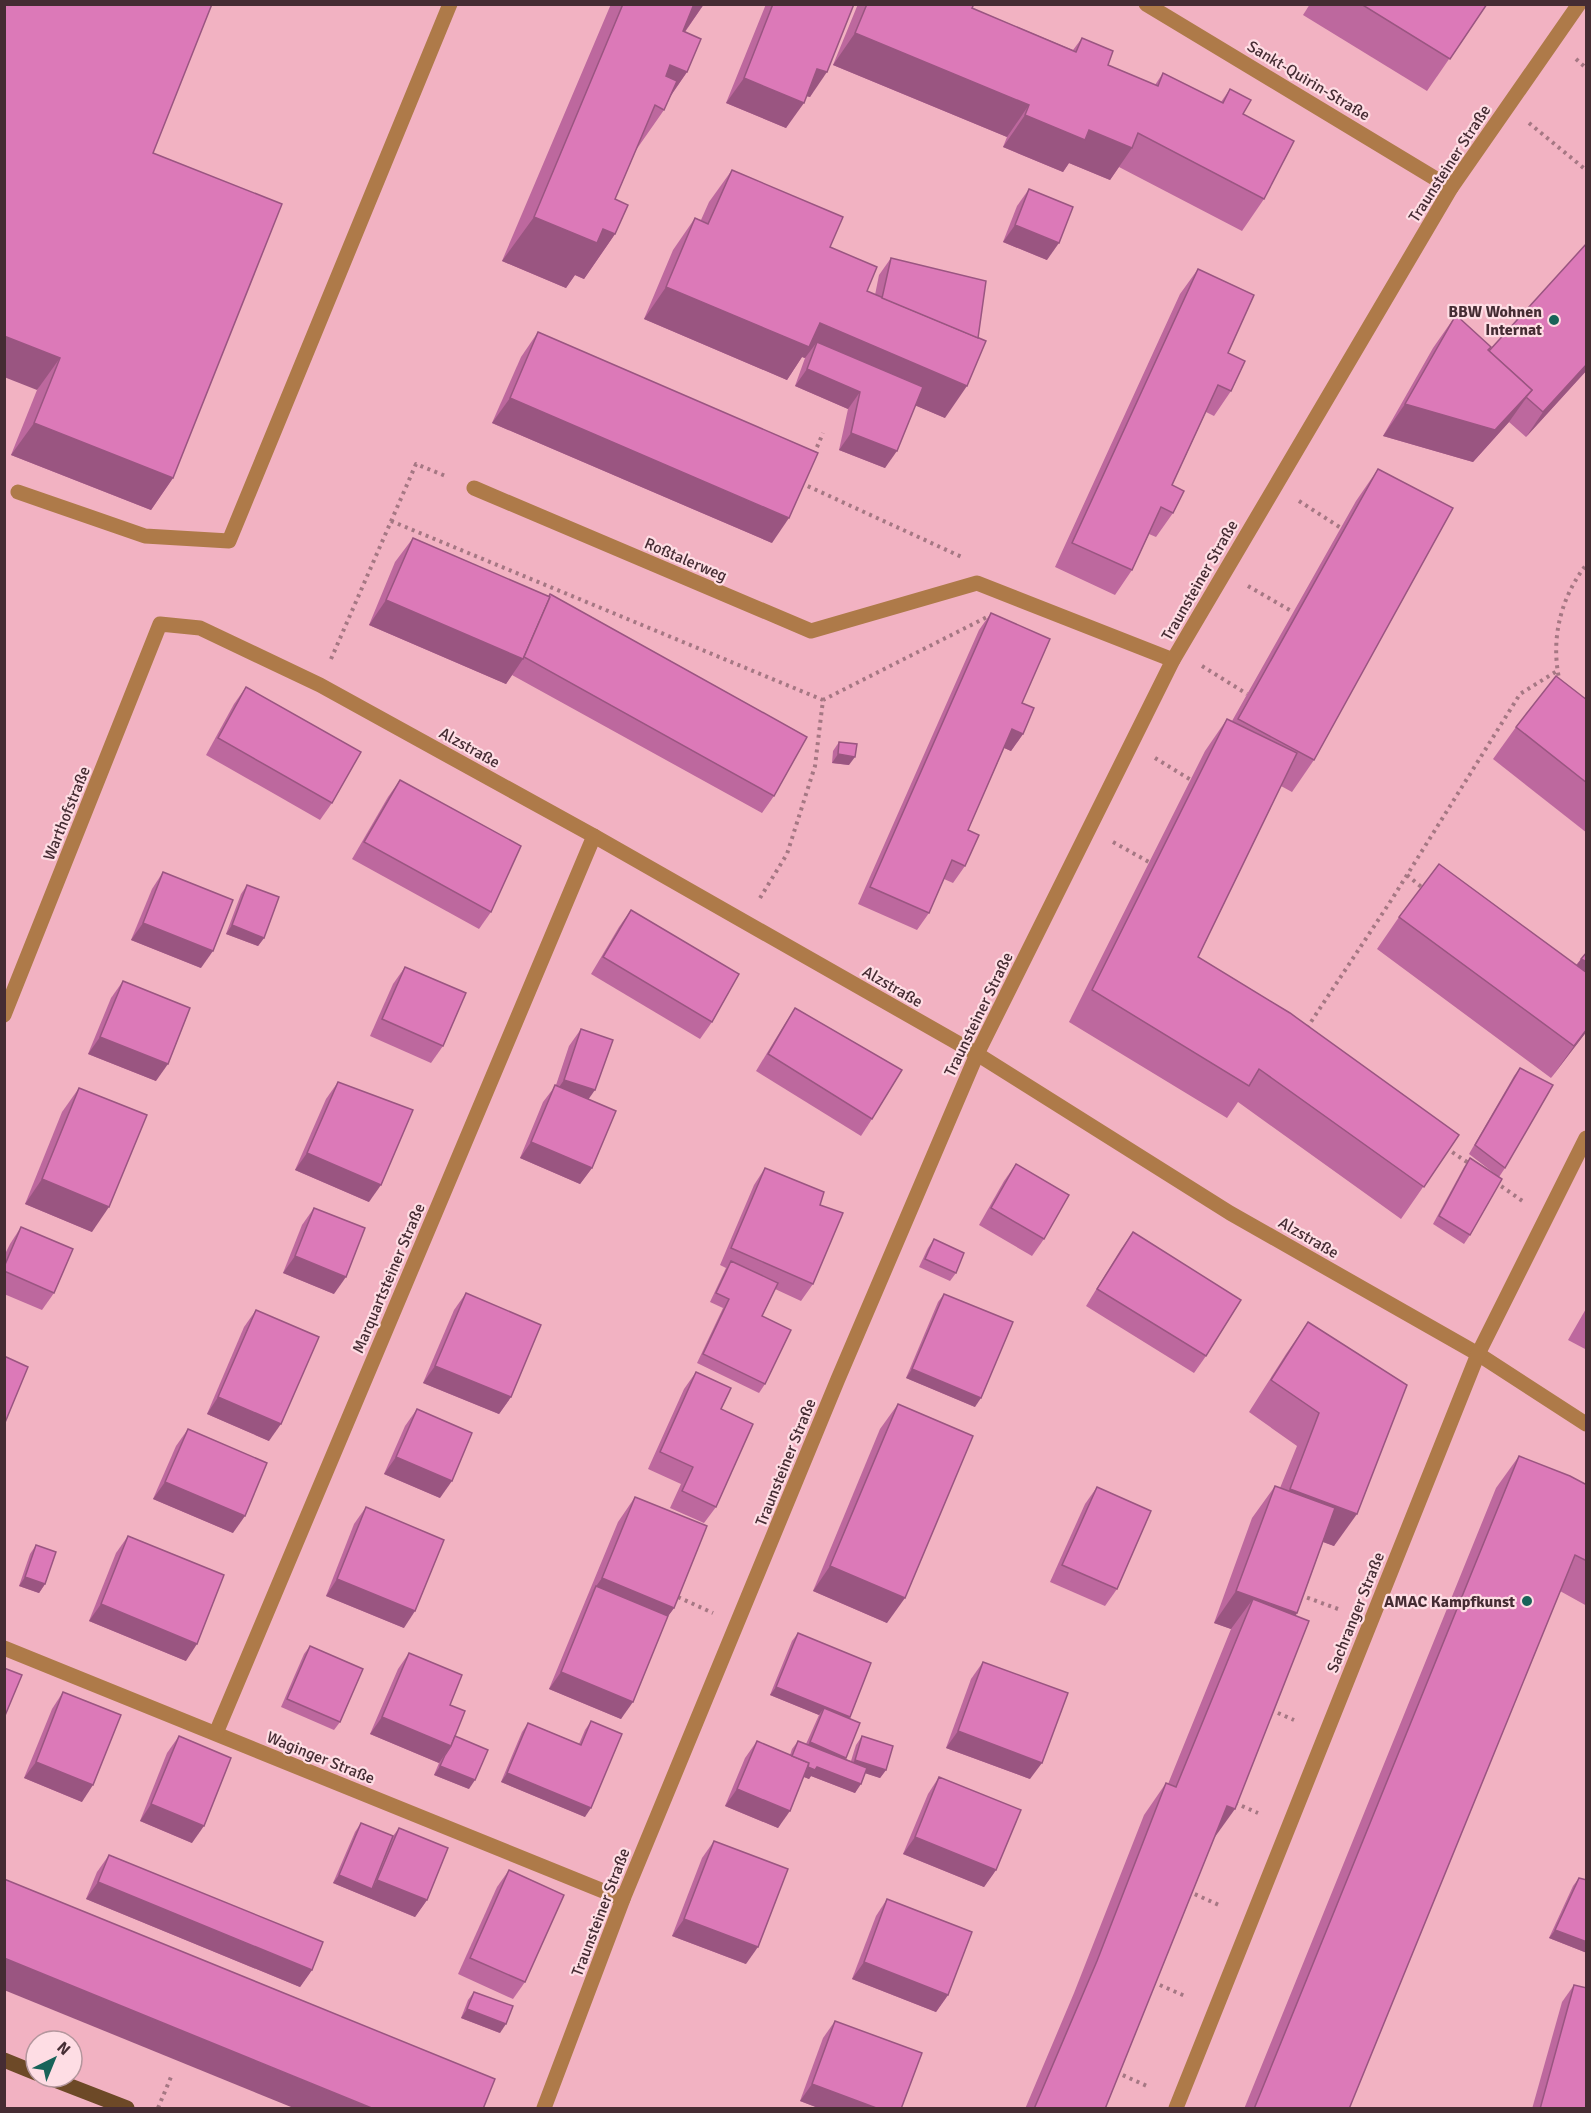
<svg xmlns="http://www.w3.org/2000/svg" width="1591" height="2113" viewBox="0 0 1591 2113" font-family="Signika,sans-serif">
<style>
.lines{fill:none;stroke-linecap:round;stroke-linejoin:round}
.path{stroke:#a57783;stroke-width:4;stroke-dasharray:3 4.5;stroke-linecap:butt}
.minor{stroke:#ae7a49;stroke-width:15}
.major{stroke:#6d4927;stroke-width:15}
.wall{fill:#bd689e}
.shaded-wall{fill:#9a5581}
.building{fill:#dc79b8;stroke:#9a5581;stroke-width:1.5}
.poi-dot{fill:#186359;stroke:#fedde4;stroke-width:2}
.labels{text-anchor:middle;stroke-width:4.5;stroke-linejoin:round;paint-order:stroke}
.street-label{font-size:16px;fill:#452c33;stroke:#fedde4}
.poi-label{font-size:16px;font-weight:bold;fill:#452c33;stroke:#fedde4;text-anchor:end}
</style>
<rect width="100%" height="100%" fill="#f2b2c2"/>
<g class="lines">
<g class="path">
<path d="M1576 59 1586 68"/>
<path d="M1529 123 1586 170"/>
<path d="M814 454 823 433"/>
<path d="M801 483 964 558"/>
<path d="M1299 501 1341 528"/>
<path d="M391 521 823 700"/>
<path d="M1248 586 1293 612"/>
<path d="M331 659 416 464 448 477"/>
<path d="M1202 666 1247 694"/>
<path d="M1560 683C1550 640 1560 599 1586 565"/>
<path d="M1155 758 1191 780"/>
<path d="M1113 842 1149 862"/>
<path d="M1407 875 1425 890"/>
<path d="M760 898 787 854 815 766 823 700 987 617"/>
<path d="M1307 1028 1392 899 1520 694 1557 671"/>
<path d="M1446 1148 1470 1164"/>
<path d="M1495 1182 1524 1202"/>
<path d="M1300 1595 1338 1609"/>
<path d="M678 1597 713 1613"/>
<path d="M1271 1710 1294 1720"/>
<path d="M1235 1803 1258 1813"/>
<path d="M1188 1891 1221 1906"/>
<path d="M1153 1982 1185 1996"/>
<path d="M1116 2072 1149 2087"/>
<path d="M158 2108 171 2077"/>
</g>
<g class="minor">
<path d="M1146 4 1451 188"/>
<path d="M474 488 811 631 977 583 1173 660"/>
<path d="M18 492 145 536 229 541 450 4"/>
<path d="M4 1015 160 624 200 628 320 685 594 836 977 1054 1230 1213 1478 1354 1586 1424"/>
<path d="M4 1648 623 1899"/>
<path d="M216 1733 594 836"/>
<path d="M544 2108 623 1899 838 1379 977 1054 1173 660 1451 188 1579 4"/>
<path d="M1176 2108 1478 1354 1586 1138"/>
</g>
<g class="major">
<path d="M4 2060 36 2073"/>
<path d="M47 2077 127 2108"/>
</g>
</g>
<g class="wall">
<path d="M611 4H704L685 32 687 72 670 97 664 110 636 150 615 199V234L584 279 575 275 566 288 502 261Z"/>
<path d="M766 4H854L810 97 806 96 786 128 726 103Z"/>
<path d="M858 4H974L972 8 1073 50 1082 38 1108 65 1155 85 1163 73 1221 102 1230 89 1243 114 1264 199 1242 231 1119 167 1110 180 1069 163 1063 172 1003 147 1007 137 833 65Z"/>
<path d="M1310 4H1487L1427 91 1303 15Z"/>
<path d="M153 153 173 478 151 510 11 455 37 390Z"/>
<path d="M732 170 830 247 867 291 875 295 879 275 891 258 945 418 915 405 885 468 839 450 848 409 795 386 805 358 802 357 787 380 644 319 673 250 695 218 701 220 709 202Z"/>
<path d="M1029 189 1047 260 1003 242 1017 206Z"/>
<path d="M1587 243V370L1526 437 1509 422 1473 462 1383 436 1433 348 1456 315 1491 347 1489 351Z"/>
<path d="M1198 269 1228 353 1231 391 1214 416 1206 412 1172 485 1173 513 1156 537 1149 534 1132 570 1115 595 1055 567 1180 294Z"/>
<path d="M538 332 772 543 492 423 521 357Z"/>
<path d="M1378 469 1314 760 1292 792 1281 786 1198 957 1459 1135 1401 1219 1238 1102 1227 1118 1069 1022 1205 751 1227 719 1232 721 1356 501Z"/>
<path d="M413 538 774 796 762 813 512 675 506 684 369 625 395 562Z"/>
<path d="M991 613 1022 703 1023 734 1011 751 1004 748 968 830 965 866 953 883 944 879 929 913 917 930 858 904 979 630Z"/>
<path d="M246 687 332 803 320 820 206 755 234 704Z"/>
<path d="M1587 700V833L1493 759 1516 727Z"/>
<path d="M839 742 849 765 832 763 833 751Z"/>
<path d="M400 780 491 912 479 929 352 859 388 797Z"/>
<path d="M163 872 201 968 131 940 152 889Z"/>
<path d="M247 885 264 938 258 946 226 934 241 894Z"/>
<path d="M631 910 712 1022 700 1039 591 974 619 927Z"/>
<path d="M1399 917 1576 965 1587 952V1031L1551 1078 1377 949Z"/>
<path d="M405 967 443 1046 431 1063 370 1036 393 984Z"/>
<path d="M123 981 156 1081 88 1054 111 998Z"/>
<path d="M795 1008 872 1119 861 1136 756 1071 784 1025Z"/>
<path d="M581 1029 589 1099 592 1168 580 1184 520 1158 543 1102 556 1085 569 1046Z"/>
<path d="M1520 1068 1505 1168 1499 1177 1469 1154 1514 1076Z"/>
<path d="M338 1082 369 1202 295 1170 326 1099Z"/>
<path d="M79 1088 92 1232 25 1204 62 1112Z"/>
<path d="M1470 1158V1235L1464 1244 1433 1224 1464 1167Z"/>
<path d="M1016 1164 1044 1239 1032 1256 979 1225 1004 1181Z"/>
<path d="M765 1168 820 1205 813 1284 801 1301 775 1289 762 1316 765 1384 759 1393 697 1363 723 1308 710 1302 726 1268 720 1265 754 1185Z"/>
<path d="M314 1208 334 1294 283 1273 302 1225Z"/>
<path d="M21 1227 54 1293 42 1310 4 1294V1256L10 1244Z"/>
<path d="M1133 1232 1206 1356 1194 1373 1086 1306 1121 1249Z"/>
<path d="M934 1239 956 1273 950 1281 919 1267 928 1248Z"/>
<path d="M466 1293 511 1397 499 1414 423 1383 454 1310Z"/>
<path d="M944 1294 975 1407 906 1378 938 1302Z"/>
<path d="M1587 1307V1350L1568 1340Z"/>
<path d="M256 1310 269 1441 207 1414 244 1327Z"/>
<path d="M1308 1322 1407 1385 1334 1546 1323 1542 1213 1841 1105 2109H1025L1074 1993 1144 1815 1166 1783 1168 1784 1231 1629 1214 1623 1252 1518 1275 1486 1280 1488 1297 1446 1249 1412 1286 1354Z"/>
<path d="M696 1372 721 1409 716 1507 704 1523 670 1508 681 1484 648 1469 684 1389Z"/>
<path d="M898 1404 887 1623 813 1591 880 1429Z"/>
<path d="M417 1409 440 1498 384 1474 405 1426Z"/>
<path d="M188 1429 233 1533 153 1499 176 1446Z"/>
<path d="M1519 1456 1587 1485V1606L1560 1591 1349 2109H1244L1496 1488Z"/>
<path d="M1097 1487 1117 1589 1105 1606 1050 1582 1085 1504Z"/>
<path d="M635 1497 674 1608 668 1616 621 1719 549 1689 618 1522Z"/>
<path d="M366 1507 404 1628 326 1596 354 1524Z"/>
<path d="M128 1536 186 1661 89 1621 116 1553Z"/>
<path d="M36 1545 45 1584 39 1593 19 1586 30 1554Z"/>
<path d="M798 1633 850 1717 849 1718 846 1759 851 1761 856 1745 862 1736 886 1770 880 1778 865 1773 855 1793 811 1776 809 1779 804 1777 778 1828 725 1806 745 1758 757 1741 790 1755 792 1749 798 1741 806 1744 819 1715 770 1695 792 1641Z"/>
<path d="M310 1646 340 1722 334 1730 281 1707 304 1654Z"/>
<path d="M409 1653 450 1705 455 1736 469 1789 434 1775 439 1763 370 1734 398 1669Z"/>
<path d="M983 1662 1030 1779 946 1748 971 1679Z"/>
<path d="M63 1692 82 1802 24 1778 52 1709Z"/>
<path d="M591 1721 585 1817 501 1782 522 1732 528 1723 579 1744 585 1730Z"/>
<path d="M179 1736 192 1843 140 1821 167 1753Z"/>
<path d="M939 1777 996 1870 984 1887 903 1854 928 1794Z"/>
<path d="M361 1823 393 1836 399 1828 427 1900 415 1917 333 1883 355 1832Z"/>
<path d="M714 1841 746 1964 672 1936 702 1858Z"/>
<path d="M109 1855 312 1970 300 1987 86 1899 97 1872Z"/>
<path d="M509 1870 525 1982 513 1999 458 1974 497 1887Z"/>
<path d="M1579 1878 1587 1953 1549 1938 1573 1886Z"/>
<path d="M887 1899 948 1995 936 2012 852 1979 876 1916Z"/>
<path d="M1574 1985 1587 2109H1532L1562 2002Z"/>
<path d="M474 1992 500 2033 461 2018 468 2000Z"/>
<path d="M835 2021 901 2109H821L800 2101 823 2038Z"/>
</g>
<g class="shaded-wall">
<path d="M672 4H704L679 40Z"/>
<path d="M855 33 1029 105 1007 137 833 65Z"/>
<path d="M670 65 687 72 662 108 655 105Z"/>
<path d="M817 69 827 72 810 97 800 94Z"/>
<path d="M744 78 804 103 786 128 726 103Z"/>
<path d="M1025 115 1089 130 1132 148 1110 180 1069 163 1063 172 1003 147Z"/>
<path d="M534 217 603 229 615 234 584 279 575 275 566 288 502 261Z"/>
<path d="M1015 225 1059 243 1047 260 1003 242Z"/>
<path d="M666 287 820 323 967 386 945 418 810 361 817 342 805 358 802 357 787 380 644 319Z"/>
<path d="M4 336 60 358 37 390 4 377Z"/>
<path d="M1587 364V370L1526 437 1543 412Z"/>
<path d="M807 369 860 392 848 409 795 386Z"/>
<path d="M1532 390 1509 422 1473 462 1383 436 1405 404Z"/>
<path d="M510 398 789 518 772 543 492 423Z"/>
<path d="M34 423 173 478 151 510 11 455Z"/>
<path d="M851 433 897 451 885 468 839 450Z"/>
<path d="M386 600 523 659 506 684 369 625Z"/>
<path d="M1012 729 1023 734 1011 751 1000 746Z"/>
<path d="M838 754 855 757 849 765 832 763Z"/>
<path d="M143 923 213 951 201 968 131 940Z"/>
<path d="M232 925 264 938 258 946 226 934Z"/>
<path d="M1581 959 1587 962V983L1569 976Z"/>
<path d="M1587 1029V1031L1551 1078 1574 1046Z"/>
<path d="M100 1037 168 1064 156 1081 88 1054Z"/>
<path d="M564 1080 595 1090 583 1107 552 1097Z"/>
<path d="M531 1142 592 1168 580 1184 520 1158Z"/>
<path d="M307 1153 381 1185 369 1202 295 1170Z"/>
<path d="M42 1179 109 1207 92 1232 25 1204Z"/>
<path d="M295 1256 346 1277 334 1294 283 1273Z"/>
<path d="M435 1366 511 1397 499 1414 423 1383Z"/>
<path d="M912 1369 981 1398 975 1407 906 1378Z"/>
<path d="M218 1397 281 1424 269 1441 207 1414Z"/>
<path d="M396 1457 452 1481 440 1498 384 1474Z"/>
<path d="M165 1482 245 1516 233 1533 153 1499Z"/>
<path d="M1290 1489 1357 1514 1334 1546 1267 1521Z"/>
<path d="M830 1566 905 1598 887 1623 813 1591Z"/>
<path d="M25 1577 45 1584 39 1593 19 1586Z"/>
<path d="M602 1578 674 1608 656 1633 596 1586 584 1603Z"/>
<path d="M337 1579 415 1611 404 1628 326 1596Z"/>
<path d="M1236 1591 1297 1613 1275 1645 1253 1599 1231 1629 1214 1623Z"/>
<path d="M101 1604 197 1644 186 1661 89 1621Z"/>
<path d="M561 1672 633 1702 621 1719 549 1689Z"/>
<path d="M776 1687 850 1717 844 1725 824 1708 819 1715 770 1695Z"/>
<path d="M382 1717 451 1746 439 1763 370 1734Z"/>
<path d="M958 1731 1042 1763 1030 1779 946 1748Z"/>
<path d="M810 1742 846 1758 840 1766 804 1751Z"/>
<path d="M855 1760 886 1770 880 1778 849 1768Z"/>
<path d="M36 1762 93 1785 82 1802 24 1778Z"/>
<path d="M440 1766 475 1780 469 1789 434 1775Z"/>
<path d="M817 1767 861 1784 855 1793 811 1776 809 1779 784 1769Z"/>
<path d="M507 1773 591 1808 585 1817 501 1782Z"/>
<path d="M737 1789 790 1811 778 1828 725 1806Z"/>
<path d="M151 1804 204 1826 192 1843 140 1821Z"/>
<path d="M1227 1806 1235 1809 1212 1841Z"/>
<path d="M915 1837 996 1870 984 1887 903 1854Z"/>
<path d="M339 1875 372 1889 377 1880 427 1900 415 1917 333 1883Z"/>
<path d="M98 1882 312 1970 300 1987 86 1899Z"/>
<path d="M684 1919 758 1947 746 1964 672 1936Z"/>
<path d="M1555 1930 1587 1942V1953L1549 1938Z"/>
<path d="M4 1958 374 2109H296L4 1990Z"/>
<path d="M864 1962 948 1995 936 2012 852 1979Z"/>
<path d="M467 2009 506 2024 500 2033 461 2018Z"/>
<path d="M812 2084 879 2109H821L800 2101Z"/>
</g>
<g class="building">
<path d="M4 4H212L153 153 282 204 173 478 34 423 60 358 4 336Z"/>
<path d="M623 4H694L683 31 701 39 687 72 670 65 666 76 677 81 664 110 655 105 615 199 628 205 615 234 603 229 597 243 534 217Z"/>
<path d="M773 4H854L827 72 817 69 804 103 744 78Z"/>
<path d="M867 4H974L972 8 1076 52 1082 38 1113 51 1108 65 1158 86 1163 73 1223 103 1230 89 1251 100 1243 114 1294 141 1264 199 1138 133 1132 148 1089 130 1085 140 1025 115 1029 105 855 33Z"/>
<path d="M1361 4H1487L1450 59Z"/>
<path d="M732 170 843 217 830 247 877 267 867 291 986 341 967 386 820 323 809 347 666 287 695 218 708 224Z"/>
<path d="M1029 189 1073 207 1059 243 1015 225Z"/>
<path d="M1587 243V364L1543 412 1526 397 1532 390 1489 351Z"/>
<path d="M891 258 986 281 978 338 882 298Z"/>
<path d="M1198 269 1254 295 1228 353 1245 361 1231 391 1218 385 1172 485 1184 491 1173 513 1161 507 1132 570 1072 543Z"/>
<path d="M1456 315 1491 347 1488 350 1532 390 1495 430 1405 404Z"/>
<path d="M538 332 818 453 789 518 510 398Z"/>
<path d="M817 342 923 387 897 451 851 433 860 392 807 369Z"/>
<path d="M1378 469 1453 508 1314 760 1238 719Z"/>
<path d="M413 538 550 597 523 659 386 600Z"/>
<path d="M550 594 807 737 774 796 524 657 550 597 549 596Z"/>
<path d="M991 613 1050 639 1022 703 1034 708 1023 734 1012 729 968 830 979 835 965 866 952 860 929 913 870 887Z"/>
<path d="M1556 676 1587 700V783L1516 727Z"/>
<path d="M246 687 361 752 332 803 218 738Z"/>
<path d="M1227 719 1297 753 1198 957 1290 1013 1459 1135 1424 1187 1259 1069 1249 1086 1092 990Z"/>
<path d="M839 742 857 744 855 757 838 754Z"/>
<path d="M400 780 521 846 491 912 364 842Z"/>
<path d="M1439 864 1587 973V1029L1574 1046 1399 917Z"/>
<path d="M163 872 233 900 213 951 143 923Z"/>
<path d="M247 885 279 897 264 938 232 925Z"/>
<path d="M631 910 739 974 712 1022 603 957Z"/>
<path d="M1587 952V962L1581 959Z"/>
<path d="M405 967 466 993 443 1046 382 1019Z"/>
<path d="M123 981 190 1008 168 1064 100 1037Z"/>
<path d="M795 1008 902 1070 872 1119 768 1054Z"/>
<path d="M581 1029 613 1040 595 1090 564 1080Z"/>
<path d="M1520 1068 1553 1085 1505 1168 1475 1145Z"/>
<path d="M338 1082 413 1110 381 1185 307 1153Z"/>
<path d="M555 1085 616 1111 592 1168 531 1142Z"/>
<path d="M79 1088 147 1115 109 1207 42 1179Z"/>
<path d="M1470 1158 1502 1179 1470 1235 1439 1216Z"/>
<path d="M1016 1164 1069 1195 1044 1239 991 1208Z"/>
<path d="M765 1168 824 1192 820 1205 843 1213 813 1284 731 1248Z"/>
<path d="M314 1208 365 1228 346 1277 295 1256Z"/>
<path d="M21 1227 73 1249 54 1293 4 1271V1267Z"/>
<path d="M1133 1232 1241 1300 1206 1356 1097 1289Z"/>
<path d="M934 1239 964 1253 956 1273 925 1259Z"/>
<path d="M731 1261 778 1283 762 1316 791 1330 765 1384 703 1354 729 1299 716 1293Z"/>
<path d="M466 1293 541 1325 511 1397 435 1366Z"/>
<path d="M944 1294 1013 1322 981 1398 912 1369Z"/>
<path d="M256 1310 319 1337 281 1424 218 1397Z"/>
<path d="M1308 1322 1407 1385 1357 1514 1290 1489 1319 1413 1271 1380Z"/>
<path d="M4 1356 28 1367 4 1425Z"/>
<path d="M696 1372 731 1388 721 1409 753 1424 716 1507 682 1491 693 1467 660 1452Z"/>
<path d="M898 1404 973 1436 905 1598 830 1566Z"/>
<path d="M417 1409 472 1433 452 1481 396 1457Z"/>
<path d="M188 1429 267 1463 245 1516 165 1482Z"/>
<path d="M1519 1456 1570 1476 1587 1485V1561L1575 1555 1349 2109H1254Z"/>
<path d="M1275 1486 1335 1508 1297 1613 1236 1591Z"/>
<path d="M1097 1487 1151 1511 1117 1589 1062 1565Z"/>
<path d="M635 1497 707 1526 674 1608 602 1578Z"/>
<path d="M366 1507 444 1540 415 1611 337 1579Z"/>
<path d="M128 1536 224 1575 197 1644 101 1604Z"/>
<path d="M36 1545 56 1552 45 1584 25 1577Z"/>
<path d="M596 1586 668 1616 633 1702 561 1672Z"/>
<path d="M1253 1599 1309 1621 1235 1809 1227 1806 1105 2109H1034L1097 1961 1166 1783 1176 1787Z"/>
<path d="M798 1633 871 1663 850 1717 776 1687Z"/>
<path d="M310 1646 363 1669 340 1722 287 1699Z"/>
<path d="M409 1653 462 1675 450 1705 465 1711 451 1746 382 1717Z"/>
<path d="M983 1662 1068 1693 1042 1763 958 1731Z"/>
<path d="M4 1668 22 1675 4 1718Z"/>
<path d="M63 1692 121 1715 93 1785 36 1762Z"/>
<path d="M824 1708 860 1723 846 1758 810 1742Z"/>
<path d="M591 1721 622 1734 591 1808 507 1773 528 1723 581 1745Z"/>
<path d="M179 1736 231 1758 204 1826 151 1804Z"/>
<path d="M455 1736 488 1750 475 1780 440 1766 445 1755 451 1746Z"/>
<path d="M862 1736 893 1746 886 1770 855 1760Z"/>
<path d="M757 1741 809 1763 790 1811 737 1789Z"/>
<path d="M798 1741 867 1768 861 1784 817 1767 815 1770 808 1767 809 1763 792 1756Z"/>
<path d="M939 1777 1021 1810 996 1870 915 1837Z"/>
<path d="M361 1823 393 1836 372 1889 339 1875Z"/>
<path d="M399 1828 448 1848 427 1900 377 1880Z"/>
<path d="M714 1841 788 1869 758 1947 684 1919Z"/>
<path d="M109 1855 323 1942 312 1970 98 1882Z"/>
<path d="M509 1870 564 1895 525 1982 470 1958Z"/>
<path d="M1579 1878 1587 1880V1942L1555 1930Z"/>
<path d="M4 1879 495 2079 483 2109H374L4 1958Z"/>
<path d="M887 1899 972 1932 948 1995 864 1962Z"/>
<path d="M1574 1985 1587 1988V2109H1540Z"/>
<path d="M474 1992 513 2006 506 2024 467 2009Z"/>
<path d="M835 2021 922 2053 901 2109H879L812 2084Z"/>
</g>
<g class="poi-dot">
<circle cx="1554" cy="320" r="6"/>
<circle cx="1527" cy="1601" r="6"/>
</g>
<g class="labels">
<g class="street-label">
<text transform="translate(1309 80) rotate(31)" y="6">Sankt-Quirin-Straße</text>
<text transform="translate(1449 163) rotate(-57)" y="6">Traunsteiner Straße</text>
<text transform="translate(686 559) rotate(23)" y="6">Roßtalerweg</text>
<text transform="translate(1199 580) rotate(-60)" y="6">Traunsteiner Straße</text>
<text transform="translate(470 747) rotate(29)" y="6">Alzstraße</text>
<text transform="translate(66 813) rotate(-68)" y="6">Warthofstraße</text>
<text transform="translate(893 986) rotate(30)" y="6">Alzstraße</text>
<text transform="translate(978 1014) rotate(-64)" y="6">Traunsteiner Straße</text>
<text transform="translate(1309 1237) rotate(30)" y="6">Alzstraße</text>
<text transform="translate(388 1278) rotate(-67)" y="6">Marquartsteiner Straße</text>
<text transform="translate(785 1462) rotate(-68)" y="6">Traunsteiner Straße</text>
<text transform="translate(1355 1612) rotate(-68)" y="6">Sachranger Straße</text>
<text transform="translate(321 1757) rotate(22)" y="6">Waginger Straße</text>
<text transform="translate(600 1912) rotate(-69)" y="6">Traunsteiner Straße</text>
</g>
<g class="poi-label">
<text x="1542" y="317">BBW Wohnen<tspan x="1542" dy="18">Internat</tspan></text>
<text x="1515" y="1607">AMAC Kampfkunst</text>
</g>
</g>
<rect width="1591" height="2113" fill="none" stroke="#452c33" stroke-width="12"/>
<g transform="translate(54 2059) rotate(43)"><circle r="28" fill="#fedde4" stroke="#b4969d" stroke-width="1.5"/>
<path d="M0-4.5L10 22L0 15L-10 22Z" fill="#186359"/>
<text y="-9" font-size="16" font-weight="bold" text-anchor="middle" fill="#452c33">N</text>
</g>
</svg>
